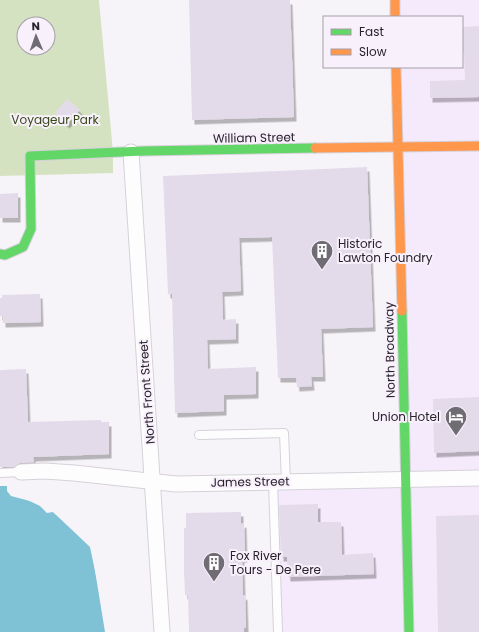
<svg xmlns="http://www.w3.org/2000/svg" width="479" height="632" viewBox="0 0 479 632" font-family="Poppins,sans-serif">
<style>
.built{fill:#f4eafb}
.green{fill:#d5e2c1;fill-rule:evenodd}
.water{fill:#7fc2d6}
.pier{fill:#f7f4f9}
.building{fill:#e4dbea;filter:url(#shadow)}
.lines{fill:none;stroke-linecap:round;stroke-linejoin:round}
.lane-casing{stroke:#d5d1d9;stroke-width:10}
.street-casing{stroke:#d5d1d9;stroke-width:17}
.fast-casing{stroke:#d5d1d9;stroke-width:11}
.slow-casing{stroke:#d5d1d9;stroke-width:11}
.lane{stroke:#fefdfe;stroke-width:8}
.street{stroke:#fefdfe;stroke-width:15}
.fast{stroke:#63d668;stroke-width:9}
.slow{stroke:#ff974d;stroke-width:9}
.labels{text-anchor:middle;stroke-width:4;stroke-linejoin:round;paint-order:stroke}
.park-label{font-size:12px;fill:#374816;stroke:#f8f1fc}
.street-label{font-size:12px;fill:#28222c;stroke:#f8f1fc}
.poi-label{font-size:12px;fill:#28222c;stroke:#f8f1fc;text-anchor:start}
</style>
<defs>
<filter id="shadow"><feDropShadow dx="2.5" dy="4.5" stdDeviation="0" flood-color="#0004"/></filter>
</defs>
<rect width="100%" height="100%" fill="#f7f4f9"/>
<path class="built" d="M395 0H479V632H278L273 482 406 479 396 67H462V17H395Z"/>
<path class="green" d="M0 0H99L113 152V173L0 176ZM24 24H48V48H24Z"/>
<path class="water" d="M0 486H7V491L11 493 51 510 90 547 108 632H0Z"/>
<path class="pier" d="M9 485V489L19 495 42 501 52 508 92 546 100 576 110 632H105L91 546 53 512 47 513 40 506 30 501 11 496 7 491V486Z"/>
<g class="building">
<path d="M189 0H290L294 117 192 120Z"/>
<path d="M479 26V97L430 98V81L465 80 464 52H462V27Z"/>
<path d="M67 99 80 110 67 124 55 113Z"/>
<path d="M367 167 373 327 321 329 323 377H311L312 386 297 387 296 378H278L272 237 239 238 241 291 222 292 223 320 236 319V339L207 340 208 369 256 367V394L224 395V411L175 413 172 294H168L163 176Z"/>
<path d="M18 193V218H0V194Z"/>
<path d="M40 294 41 322 3 323V316H0V298H2V295Z"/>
<path d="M26 369 28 422 101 420V422H109V454L33 457 34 462 20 463 14 467H0V370Z"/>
<path d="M479 397V451L434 453 433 399Z"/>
<path d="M318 504V522H341L342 555 373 553 374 574 288 577 287 557H281L279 505Z"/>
<path d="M241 512V524L244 523 245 558H242L243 596 245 595 246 628H244V632H189L188 595H185L184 572V528H186V513Z"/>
<path d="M479 515V632H438L436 516Z"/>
</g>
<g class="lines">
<g class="lane-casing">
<g id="lane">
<path d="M199 435 284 433 286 482"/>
<path d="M0 473 21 472"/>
<path d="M273 482 278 632"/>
</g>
</g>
<g class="street-casing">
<g id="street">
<path d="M131 152 162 632"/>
<path d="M21 472 45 471 74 473 176 484 479 478"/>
</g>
</g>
<g class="fast-casing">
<g id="fast">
<path d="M0 254 5 255 23 247 31 229 30 156 144 151 315 148"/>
<path d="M402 311 409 632"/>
</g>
</g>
<g class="slow-casing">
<g id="slow">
<path d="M395 0V17"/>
<path d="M396 67 402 311"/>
<path d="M315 148 479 146"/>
</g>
</g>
<use href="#lane" class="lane"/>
<use href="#street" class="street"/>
<use href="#fast" class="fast"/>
<use href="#slow" class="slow"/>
</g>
<defs>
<g id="building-pin" transform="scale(1.15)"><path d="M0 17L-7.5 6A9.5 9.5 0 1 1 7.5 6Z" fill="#706c74" stroke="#f8f1fc"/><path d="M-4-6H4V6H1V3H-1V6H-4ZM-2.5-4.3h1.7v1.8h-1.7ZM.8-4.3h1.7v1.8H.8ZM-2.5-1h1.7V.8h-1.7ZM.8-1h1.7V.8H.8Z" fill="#fff"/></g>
<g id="hotel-pin" transform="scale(1.15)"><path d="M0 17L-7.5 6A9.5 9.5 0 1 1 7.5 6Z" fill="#706c74" stroke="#f8f1fc"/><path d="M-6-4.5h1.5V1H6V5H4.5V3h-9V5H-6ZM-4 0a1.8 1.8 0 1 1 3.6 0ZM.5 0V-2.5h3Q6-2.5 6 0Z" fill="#fff"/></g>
</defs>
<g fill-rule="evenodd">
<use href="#building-pin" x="322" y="251"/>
<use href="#hotel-pin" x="456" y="417"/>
<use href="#building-pin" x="214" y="563"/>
</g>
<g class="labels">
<g class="park-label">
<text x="55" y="124">Voyageur Park</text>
</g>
<g class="street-label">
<text transform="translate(254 138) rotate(-1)" y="4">William Street</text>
<text transform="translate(390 350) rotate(-91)" y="4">North Broadway</text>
<text transform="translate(147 392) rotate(-94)" y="4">North Front Street</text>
<text transform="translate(250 482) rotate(-1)" y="4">James Street</text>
</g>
<g class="poi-label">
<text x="338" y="248">Historic<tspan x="338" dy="14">Lawton Foundry</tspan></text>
<text x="440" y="421" text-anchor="end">Union Hotel</text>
<text x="230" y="560">Fox River<tspan x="230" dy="14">Tours - De Pere</tspan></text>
</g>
</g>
<rect x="323" y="16" width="140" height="52" fill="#f8f1fc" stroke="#a59ea9"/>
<rect x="331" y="29" width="20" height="6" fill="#63d668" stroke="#a59ea9"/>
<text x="359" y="36" font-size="12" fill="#28222c">Fast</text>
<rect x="331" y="49" width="20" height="6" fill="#ff974d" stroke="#a59ea9"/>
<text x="359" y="56" font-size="12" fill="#28222c">Slow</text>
<g transform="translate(36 36) rotate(358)"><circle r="19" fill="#f8f1fc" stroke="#a59ea9"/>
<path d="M0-3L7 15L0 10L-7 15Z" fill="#706c74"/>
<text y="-6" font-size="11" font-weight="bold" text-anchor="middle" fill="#28222c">N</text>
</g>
</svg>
